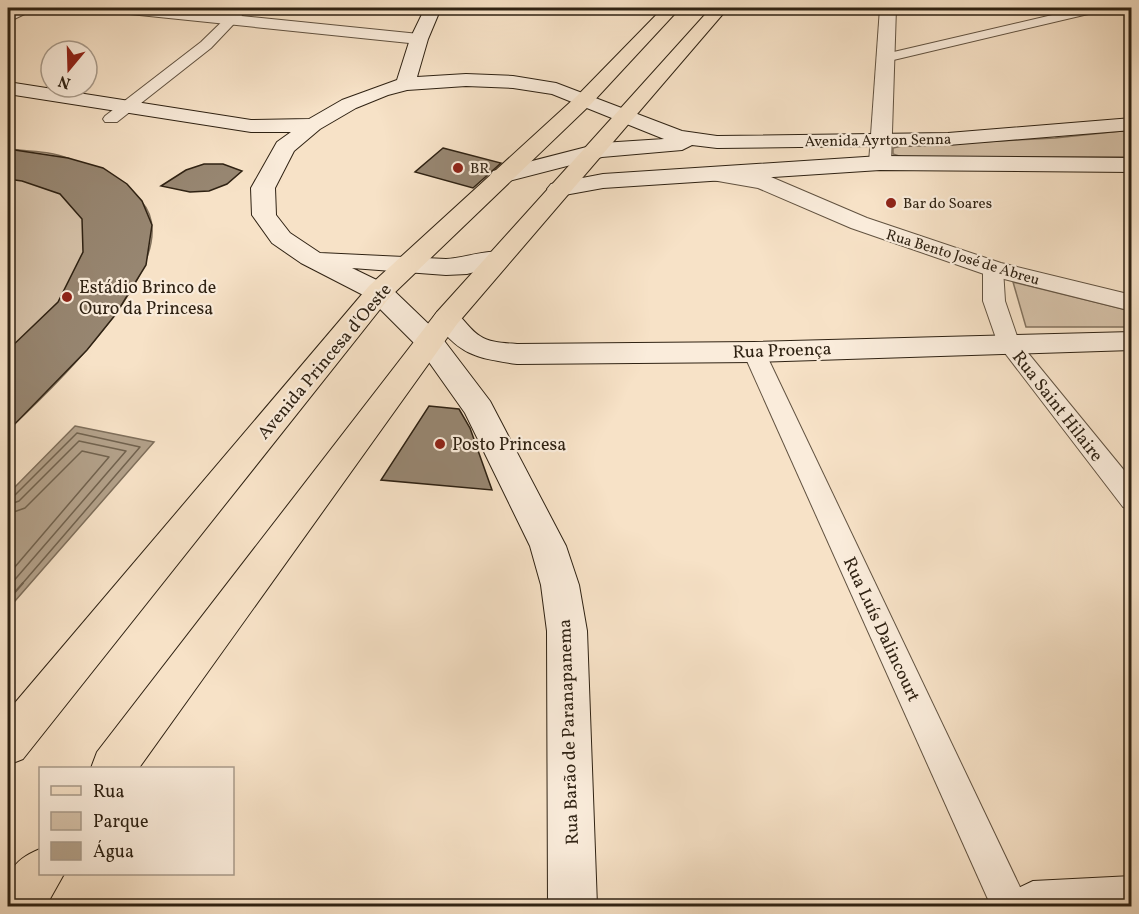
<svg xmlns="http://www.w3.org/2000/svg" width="1139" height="914" viewBox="0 0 1139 914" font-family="Vollkorn,serif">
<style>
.green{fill:#d5c1a8;stroke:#82725e;stroke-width:1.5}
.water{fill:#b3a18a;stroke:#7e6e5a;stroke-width:1.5}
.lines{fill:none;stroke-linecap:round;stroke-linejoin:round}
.shore-far1{stroke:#71624e;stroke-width:1.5}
.shore{stroke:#71624e;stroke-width:2}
.building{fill:#978671;stroke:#2f2213;stroke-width:1.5}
.minor-casing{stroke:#615240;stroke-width:2}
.tertiary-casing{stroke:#615240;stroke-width:2}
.secondary-casing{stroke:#2f2213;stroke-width:2}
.primary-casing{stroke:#2f2213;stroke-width:2}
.minor{fill:#faecdb;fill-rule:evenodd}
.tertiary{fill:#faecdb;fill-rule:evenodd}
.secondary{fill:#faecdb;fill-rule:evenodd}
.primary{fill:#f7e2c7;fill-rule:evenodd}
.poi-dot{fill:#8f2418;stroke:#faecdb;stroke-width:2}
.labels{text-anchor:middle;stroke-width:4.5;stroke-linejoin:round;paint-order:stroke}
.far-street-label{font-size:15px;fill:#2f2213;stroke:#faecdb}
.far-poi-label{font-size:15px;fill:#2f2213;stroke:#faecdb;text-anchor:start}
.poi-label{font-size:18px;fill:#2f2213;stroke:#faecdb;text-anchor:start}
.street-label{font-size:18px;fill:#2f2213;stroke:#faecdb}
</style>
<rect width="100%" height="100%" fill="#f7e2c7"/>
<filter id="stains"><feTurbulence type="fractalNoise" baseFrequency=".00333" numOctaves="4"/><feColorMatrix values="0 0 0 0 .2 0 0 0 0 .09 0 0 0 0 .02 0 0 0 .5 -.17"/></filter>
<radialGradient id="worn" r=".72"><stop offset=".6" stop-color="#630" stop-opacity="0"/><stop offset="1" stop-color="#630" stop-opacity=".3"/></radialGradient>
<g class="green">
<path d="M1131 130V157H902L893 154V148L902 146 1055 138Z"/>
<path d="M8 149C27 151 52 151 70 159 84 166 97 175 110 182 119 188 134 193 141 201 193 257 46 395 8 430Z"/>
<path d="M1013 282 1131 311V327H1026Z"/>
</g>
<path class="water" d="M75 426 154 442 8 609V494Z"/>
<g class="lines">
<g class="shore-far1">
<path d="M8 498 14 496 77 433 140 447 22 584"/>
<path d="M8 505 19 501 79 441 126 451 11 584"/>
<path d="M8 514 25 508 82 451 109 457 8 575"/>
</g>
<g class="shore">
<path d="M8 588 12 583"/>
<path d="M8 600 23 583"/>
</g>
</g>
<g class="building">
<path d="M443 148 501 163 473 188 415 172Z"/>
<path d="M8 149 68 158 103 168 127 184 142 201 152 225 146 265 116 314 87 350 8 431V350L58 302 83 252 82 219 60 194 22 181 8 179Z"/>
<path d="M204 164H223L242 171 227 184 209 191 190 192 161 186 186 170Z"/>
<path d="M429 406 459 409 470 428 492 490 381 480Z"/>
</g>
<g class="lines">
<g class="minor-casing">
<g id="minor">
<path d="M236 8H249L211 48 117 122H105L103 119 105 116 201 42Z"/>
<path d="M1082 8H1102L1101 11 885 62 878 58 885 54Z"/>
<path d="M993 263 1000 265 1003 269 1005 301 1019 342 1132 480V510L1123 507 998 344 983 301V269L986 265Z"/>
<path d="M754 345 762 347 765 352 1029 906H991L743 352 746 347Z"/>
</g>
</g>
<g class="tertiary-casing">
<g id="tertiary">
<path d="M17 8H37L8 22V11Z"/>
<path d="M112 8H162L419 34 427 39 419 44 120 13Z"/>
<path d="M880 8H896L891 163 888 168H872L869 163Z"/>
<path d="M720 168 771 177 867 218 1001 263 1132 295V311L984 274 851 228 758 188 712 180 709 175 712 170Z"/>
</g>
</g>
<g class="secondary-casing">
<g id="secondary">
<path d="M425 8H441L428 39 417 77 466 74 513 76 556 83 682 131 717 136 948 133 1132 118V130L948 145 717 148 692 145 682 150 602 157 501 183 493 181 490 176 493 171 602 143 664 139 552 94 513 88 466 86 407 90 388 95 356 108 320 129 294 151 275 188 276 215 290 233 320 253 446 259C466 258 489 248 508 253L512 258 508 263 467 274 446 275 352 268 389 286 439 334 490 401 566 546 579 585 587 631 597 906H548L547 631 541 585 530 546 465 413 419 348 369 298 301 263 272 243 252 215 251 188 277 142 291 132H251L8 94V82L251 120 309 119 342 100 397 80 410 39Z"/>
<path d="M880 156 1132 158V172L880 170 603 188 559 196 551 194 547 189 551 184 603 174Z"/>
<path d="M447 309C462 313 467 328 480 336 490 343 505 343 517 344L754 342 1132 332V350L754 362 517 364C475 358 457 354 433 318L437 312Z"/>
<path d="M1132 876V906H1008L1016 889 1033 881Z"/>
</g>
</g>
<g class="primary-casing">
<g id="primary">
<path d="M663 8H680L591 104 389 298 23 759 8 765V711L369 286 577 96Z"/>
<path d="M711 8H728L457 324 139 768H91L97 752 437 312Z"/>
<path d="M40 849V874H64L46 906H8C8 875 8 862 40 849Z"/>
</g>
</g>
<use href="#minor" class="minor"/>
<use href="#tertiary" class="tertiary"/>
<use href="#secondary" class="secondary"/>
<use href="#primary" class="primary"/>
</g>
<g class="poi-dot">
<circle cx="458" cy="168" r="6"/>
<circle cx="891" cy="203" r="6"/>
<circle cx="67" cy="297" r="6"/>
<circle cx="440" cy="444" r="6"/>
</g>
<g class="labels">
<g class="far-street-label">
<text transform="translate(878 140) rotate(-1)" y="5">Avenida Ayrton Senna</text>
<text transform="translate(963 257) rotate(17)" y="5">Rua Bento José de Abreu</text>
</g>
<g class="far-poi-label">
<text x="470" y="173">BR</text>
<text x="903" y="208">Bar do Soares</text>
</g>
<g class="poi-label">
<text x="79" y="293">Estádio Brinco de<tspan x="79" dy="21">Ouro da Princesa</tspan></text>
<text x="452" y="450">Posto Princesa</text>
</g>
<g class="street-label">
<text transform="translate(782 350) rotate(-2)" y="6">Rua Proença</text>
<text transform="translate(324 361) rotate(-50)" y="6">Avenida Princesa d'Oeste</text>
<text transform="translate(1058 406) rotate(52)" y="6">Rua Saint Hilaire</text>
<text transform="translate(882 629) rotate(65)" y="6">Rua Luís Dalincourt</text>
<text transform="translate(568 732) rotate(-92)" y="6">Rua Barão de Paranapanema</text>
</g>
</g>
<rect width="1139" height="914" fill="none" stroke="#f7e2c7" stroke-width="30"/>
<rect x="9" y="9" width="1121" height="896" fill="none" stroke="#2f2213" stroke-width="3"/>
<rect x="15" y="15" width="1109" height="884" fill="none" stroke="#2f2213" stroke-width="1.5"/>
<rect x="39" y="767" width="195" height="108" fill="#faecdb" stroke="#a99b8b" stroke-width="1.5"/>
<rect x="51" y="786" width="30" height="9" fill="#f7e2c7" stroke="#a99b8b" stroke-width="1.5"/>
<text x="93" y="797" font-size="18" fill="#2f2213">Rua</text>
<rect x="51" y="812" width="30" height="18" fill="#d5c1a8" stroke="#a99b8b" stroke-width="1.5"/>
<text x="93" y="827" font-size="18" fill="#2f2213">Parque</text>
<rect x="51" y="842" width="30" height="18" fill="#b3a18a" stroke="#a99b8b" stroke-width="1.5"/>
<text x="93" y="857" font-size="18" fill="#2f2213">Água</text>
<g transform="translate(69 69) rotate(199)"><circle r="28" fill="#faecdb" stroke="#a99b8b" stroke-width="1.5"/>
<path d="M0-4.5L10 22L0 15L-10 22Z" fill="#8f2418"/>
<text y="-9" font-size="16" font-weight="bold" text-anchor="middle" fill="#2f2213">N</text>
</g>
<rect width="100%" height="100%" filter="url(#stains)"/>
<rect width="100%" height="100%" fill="url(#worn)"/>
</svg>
